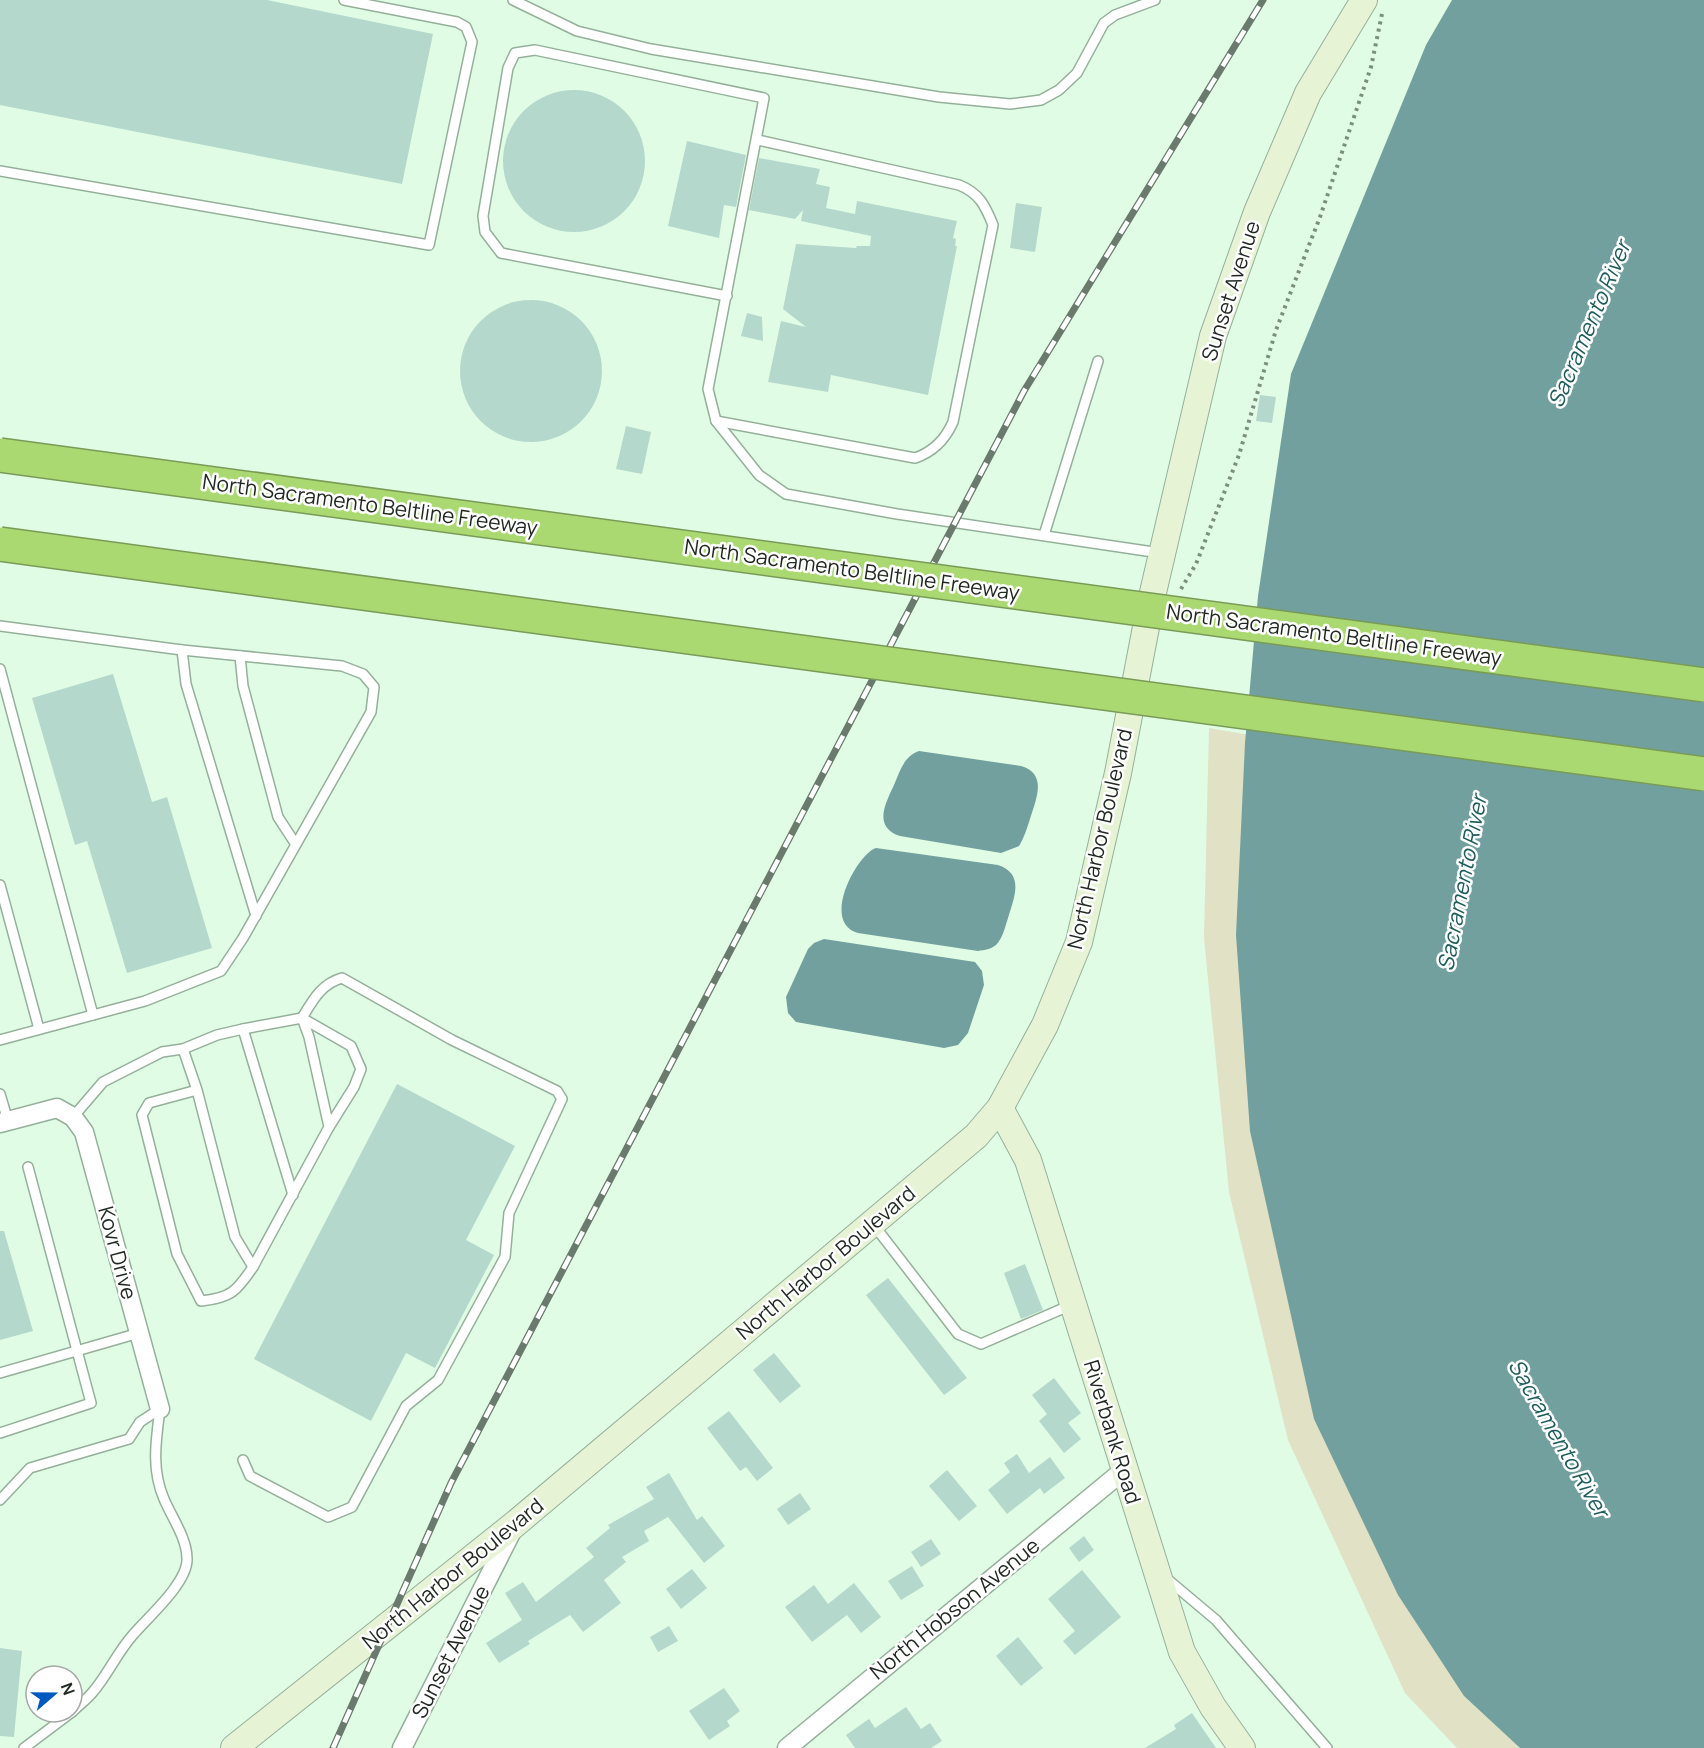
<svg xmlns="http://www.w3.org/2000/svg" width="1704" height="1748" viewBox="0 0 1704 1748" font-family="Manrope,sans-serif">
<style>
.green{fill:#e1e1c5}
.water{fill:#71a09e}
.building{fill:#b4d9cc}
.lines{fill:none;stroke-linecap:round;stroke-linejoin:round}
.lane-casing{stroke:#95b09a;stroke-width:12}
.street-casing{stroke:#95b09a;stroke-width:21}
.secondary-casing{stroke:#95b09a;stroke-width:28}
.path{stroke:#7c8f7f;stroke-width:4;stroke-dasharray:3 4.5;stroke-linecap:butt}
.lane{stroke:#fff;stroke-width:9}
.street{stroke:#fff;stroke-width:18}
.secondary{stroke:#e6f4d5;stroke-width:26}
.rail-casing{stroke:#6a7b6d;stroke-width:7}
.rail{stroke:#fff;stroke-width:4.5;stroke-dasharray:14;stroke-linecap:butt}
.highway-bridge-casing{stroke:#799b56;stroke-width:36;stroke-linecap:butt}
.highway-bridge{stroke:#aad972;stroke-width:33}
.labels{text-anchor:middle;stroke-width:5;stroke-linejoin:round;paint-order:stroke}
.street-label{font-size:21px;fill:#1f2921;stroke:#fff}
.water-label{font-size:22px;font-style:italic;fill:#1d5e5d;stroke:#fff}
</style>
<rect width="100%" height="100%" fill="#e0fce5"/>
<path class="green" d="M1209 728 1267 738 1464 1696 1520 1748H1457L1405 1693 1288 1440 1229 1192 1204 938Z"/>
<g class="water">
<path d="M1452 0H1704V1748H1520L1464 1696 1398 1595 1314 1419 1250 1131 1236 935 1245 743 1258 596 1291 374 1426 45Z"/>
<path d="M919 751 1021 766C1048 774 1036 799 1030 819 1027 828 1024 838 1019 846L1001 853 900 836C873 827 885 804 894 785 900 771 904 756 919 751Z"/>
<path d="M876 848 998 865C1025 874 1014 898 1008 918 1005 927 1003 938 996 945 991 949 985 950 978 951L858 933C820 923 857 854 876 848Z"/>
<path d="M824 939 975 962 982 971 984 985 968 1033 958 1045 944 1048 796 1022 788 1013 786 997 808 949 814 943Z"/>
</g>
<g class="building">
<path d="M0 0H267L433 34 402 184 0 105Z"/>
<circle cx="574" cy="161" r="71"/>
<path d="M687 141 746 155 736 207 724 205 719 238 668 226Z"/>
<path d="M759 158 820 169 816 184 830 187 826 208 855 214 857 201 957 221 953 238 956 239 955 246H957L928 395 831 375 828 392 768 382 781 321 806 327 783 309 796 244 856 248 857 246H870L871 236 801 221 803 210 795 219 749 210Z"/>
<path d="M1016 203 1042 207 1035 252 1010 248Z"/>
<circle cx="531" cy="371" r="71"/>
<path d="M747 313 762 317 763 341 741 336Z"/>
<path d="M1260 395 1276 397 1272 423 1256 421Z"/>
<path d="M626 426 651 432 642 474 616 469Z"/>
<path d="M113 674 152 802 167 797 212 948 127 973 87 841 75 845 32 698Z"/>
<path d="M397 1084 515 1146 466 1240 494 1255 435 1368 406 1353 371 1421 254 1359Z"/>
<path d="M0 1231H4L33 1331 0 1340Z"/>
<path d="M1025 1264 1043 1310 1021 1319 1004 1273Z"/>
<path d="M888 1278 967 1378 944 1395 866 1295Z"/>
<path d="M774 1353 801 1386 780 1403 753 1370Z"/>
<path d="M1054 1378 1081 1413 1068 1423 1081 1439 1064 1453 1039 1421 1047 1414 1032 1395Z"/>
<path d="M729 1411 773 1468 757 1481 746 1467 740 1471 707 1428Z"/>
<path d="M1017 1454 1029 1473 1050 1457 1065 1478 1044 1494 1040 1488 1007 1514 988 1490 1010 1472 1004 1463Z"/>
<path d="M947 1470 977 1506 959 1521 929 1486Z"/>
<path d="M669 1473 697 1520 702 1516 725 1546 704 1563 668 1517 644 1531 649 1541 622 1557 626 1562 604 1580 621 1603 583 1632 570 1615 528 1641 530 1644 499 1663 486 1643 522 1620 505 1593 523 1582 536 1602 594 1557 586 1548 610 1528 608 1525 654 1499 646 1487Z"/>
<path d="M800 1493 811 1509 788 1525 777 1509Z"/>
<path d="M1084 1536 1094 1550 1079 1562 1069 1548Z"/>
<path d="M931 1539 941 1554 921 1567 911 1552Z"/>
<path d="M912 1566 924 1586 901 1600 888 1581Z"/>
<path d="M692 1569 707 1588 681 1609 666 1589Z"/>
<path d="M1082 1570 1121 1617 1075 1655 1063 1641 1075 1631 1048 1599Z"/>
<path d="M854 1583 881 1617 861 1633 847 1615 812 1642 785 1607 814 1585 828 1604Z"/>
<path d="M669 1626 678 1641 658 1652 650 1637Z"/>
<path d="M1018 1637 1043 1668 1021 1686 996 1656Z"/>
<path d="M0 1648 22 1651 14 1737 0 1736Z"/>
<path d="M724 1688 740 1711 727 1721 730 1726 709 1740 689 1711Z"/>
<path d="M906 1707 921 1729 930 1723 942 1741 931 1748H855L846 1735 869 1719 875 1728Z"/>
<path d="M1192 1713 1216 1748H1145L1176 1729 1174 1725Z"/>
</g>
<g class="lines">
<g class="lane-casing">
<g id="lane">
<path d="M513 0 577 31 651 49 939 97 1010 104 1041 100 1059 90 1077 73 1104 23 1115 15 1155 0"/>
<path d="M0 171 429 245 472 42 466 27 457 22 344 0"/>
<path d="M727 296 501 253 485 232 483 216 508 68 515 53 535 50 764 98 708 389 716 421 759 475 786 494 897 514 1160 553"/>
<path d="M716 421 915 458C933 452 945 440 953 422L993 225C985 205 979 193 959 185L758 140"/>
<path d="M1044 535 1098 361"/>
<path d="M0 626 182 650 342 666 363 674 374 687 371 712 243 938 221 971 145 1001 0 1040"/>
<path d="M182 650 186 684 256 916"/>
<path d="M240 656 243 686 278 817 295 843"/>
<path d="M0 669 93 1015"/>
<path d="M0 885 39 1029"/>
<path d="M243 1029 293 1195"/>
<path d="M183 1049 197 1090 235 1237 253 1267C237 1291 231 1298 201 1301L177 1254 142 1115 149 1103 197 1090"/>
<path d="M0 1094 8 1121"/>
<path d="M73 1117 103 1082 162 1052 183 1049 217 1035 243 1029 302 1018 309 1037 329 1127 253 1267"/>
<path d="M873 1224 958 1334 981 1344 1071 1305"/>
<path d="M0 1373 139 1333"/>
<path d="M0 1433 91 1403 28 1167"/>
<path d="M243 1460 250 1476 328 1517 352 1507 406 1406 438 1380 505 1257 509 1213 562 1099 557 1091 452 1040 342 978C321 984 313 1000 302 1018L351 1046 361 1069 354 1087 329 1127"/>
<path d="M0 1500 30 1468 129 1439 140 1422 160 1409"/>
<path d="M1166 1578 1216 1620 1327 1748"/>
<path d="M72 1712C79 1705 86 1700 92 1693 107 1676 117 1653 132 1636 146 1619 188 1583 187 1559 187 1538 172 1518 164 1499 151 1469 156 1440 160 1409"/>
<path d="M24 1748 72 1712"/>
</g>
</g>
<g class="street-casing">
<g id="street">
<path d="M0 1123 57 1108 73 1117 84 1132 160 1409"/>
<path d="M402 1748 512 1531"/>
<path d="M787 1748 1124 1470"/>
</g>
</g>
<g class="secondary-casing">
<g id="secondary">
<path d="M1000 1108 1028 1160 1182 1652 1213 1707 1242 1748"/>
<path d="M234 1748 515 1524 976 1136 1000 1108 1045 1025 1079 942 1118 773 1151 601 1213 336 1257 212 1308 93 1364 0"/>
</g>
</g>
<path class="path" d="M1181 589 1196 564 1239 455 1276 330 1320 217 1371 67 1382 14"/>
<use href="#lane" class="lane"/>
<use href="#street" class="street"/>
<use href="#secondary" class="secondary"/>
<g class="rail-casing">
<path id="rail" d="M333 1748 451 1483 1024 391 1263 0"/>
</g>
<use href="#rail" class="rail"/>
<g class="highway-bridge-casing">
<g id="highway-bridge">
<path d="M0 455 1704 685"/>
<path d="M0 544 1704 774"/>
</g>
</g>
<use href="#highway-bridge" class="highway-bridge"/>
</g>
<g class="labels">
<g class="street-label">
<text transform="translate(1231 291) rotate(-72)" y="7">Sunset Avenue</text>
<text transform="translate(370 505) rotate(8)" y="7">North Sacramento Beltline Freeway</text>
<text transform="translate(852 570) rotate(8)" y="7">North Sacramento Beltline Freeway</text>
<text transform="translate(1334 635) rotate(8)" y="7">North Sacramento Beltline Freeway</text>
<text transform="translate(1100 839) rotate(-77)" y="7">North Harbor Boulevard</text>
<text transform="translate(117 1253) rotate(75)" y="7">Kovr Drive</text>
<text transform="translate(826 1263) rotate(-40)" y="7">North Harbor Boulevard</text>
<text transform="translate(1112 1432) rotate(73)" y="7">Riverbank Road</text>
<text transform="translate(453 1574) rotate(-39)" y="7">North Harbor Boulevard</text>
<text transform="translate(955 1609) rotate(-39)" y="7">North Hobson Avenue</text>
<text transform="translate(451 1652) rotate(-63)" y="7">Sunset Avenue</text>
</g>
<g class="water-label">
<text transform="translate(1589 324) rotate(-67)" y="8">Sacramento River</text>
<text transform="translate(1462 883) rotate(-79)" y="8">Sacramento River</text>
<text transform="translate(1559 1438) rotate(60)" y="8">Sacramento River</text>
</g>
</g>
<g transform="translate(54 1694) rotate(70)"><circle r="28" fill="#ffffff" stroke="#a5a9a6" stroke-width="1.5"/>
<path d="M0-4.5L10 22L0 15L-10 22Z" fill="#0058c1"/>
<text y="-9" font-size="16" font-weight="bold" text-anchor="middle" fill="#1f2921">N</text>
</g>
</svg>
